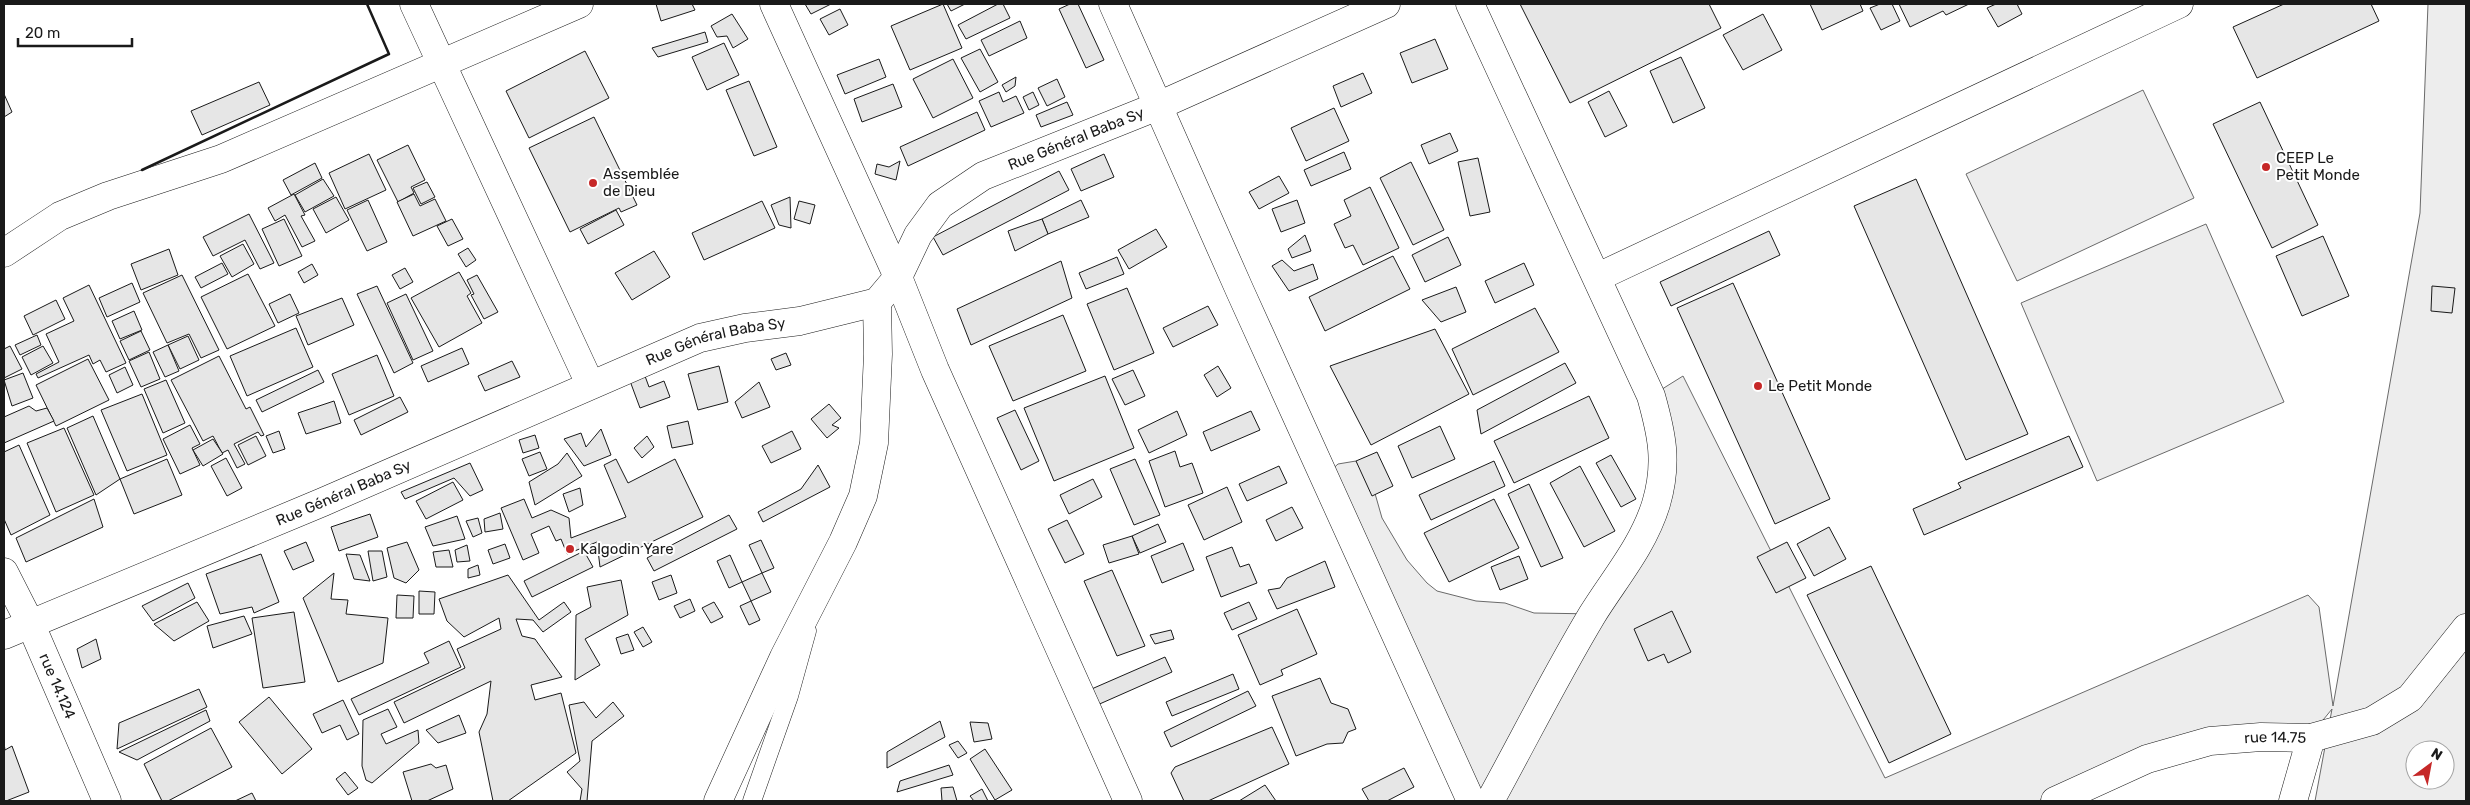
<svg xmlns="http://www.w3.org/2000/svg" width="2470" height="805" viewBox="0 0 2470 805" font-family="Rubik,sans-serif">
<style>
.built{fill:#ededed;stroke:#6a6a6a;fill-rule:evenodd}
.building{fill:#e6e6e6;stroke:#1a1a1a}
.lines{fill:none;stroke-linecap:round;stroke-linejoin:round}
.service-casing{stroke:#1a1a1a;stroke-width:19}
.minor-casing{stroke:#1a1a1a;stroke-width:29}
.service{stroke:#fff;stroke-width:18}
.minor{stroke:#fff;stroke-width:28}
.wall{stroke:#1a1a1a;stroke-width:2.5}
.poi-dot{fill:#c62828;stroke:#fff;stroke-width:2}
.labels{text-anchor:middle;stroke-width:4;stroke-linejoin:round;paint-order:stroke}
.street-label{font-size:15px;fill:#1a1a1a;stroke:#fff}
.poi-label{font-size:15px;fill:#1a1a1a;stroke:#fff;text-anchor:start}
</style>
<rect width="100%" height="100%" fill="#fff"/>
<g class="built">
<path d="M2428 4H2466V801H2315L2332 709 2319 725 2075 782 2039 801H1476L1328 473 1338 464 1356 461 1374 490 1382 518 1407 560 1427 583 1437 591 1476 601 1505 603 1534 613 1598 614 1652 525 1651 396 1683 376 1885 778 2308 595 2319 607 2333 706 2420 213ZM2415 750H2445V780H2415Z"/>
<path d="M2143 90 2194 198 2017 281 1966 174Z"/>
<path d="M2206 224 2284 402 2097 481 2021 303Z"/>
</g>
<g class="building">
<path d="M656 4H692L695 10 661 21Z"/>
<path d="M805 4H831L811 14Z"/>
<path d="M943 4 962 48 910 70 891 26Z"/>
<path d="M947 4H965L951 11Z"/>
<path d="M998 4H1003L1010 18 966 39 958 25Z"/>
<path d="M1070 4H1078L1104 60 1086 68 1059 9Z"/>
<path d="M1520 4H1709L1721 28 1570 103Z"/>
<path d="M1810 4H1860L1863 11 1822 30Z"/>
<path d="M1880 4H1892L1900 21 1881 30 1870 8Z"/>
<path d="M1899 4H1969L1946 15 1943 11 1910 27Z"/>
<path d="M1996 4H2017L2022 14 1998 27 1987 8Z"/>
<path d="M2284 4H2371L2379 21 2257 78 2233 27Z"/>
<path d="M840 9 848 25 829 35 820 19Z"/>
<path d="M732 14 748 39 733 48 727 36 717 37 711 26Z"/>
<path d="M1763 14 1782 50 1743 70 1723 35Z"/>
<path d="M1020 21 1027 38 989 56 981 40Z"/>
<path d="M705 32 708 42 658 57 652 48Z"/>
<path d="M1435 39 1448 69 1412 83 1400 53Z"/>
<path d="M724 43 739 75 707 90 692 57Z"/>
<path d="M980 49 998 82 980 92 961 58Z"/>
<path d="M585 51 609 98 529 138 506 91Z"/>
<path d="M1681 57 1705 108 1673 123 1650 71Z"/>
<path d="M879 59 886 77 845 94 837 75Z"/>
<path d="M953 59 973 98 933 118 913 79Z"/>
<path d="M1363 73 1372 93 1341 107 1333 86Z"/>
<path d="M1016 77 1015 86 1006 92 1002 85Z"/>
<path d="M1057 79 1065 97 1047 106 1038 88Z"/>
<path d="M749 81 777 147 754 156 726 90Z"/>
<path d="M259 82 270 105 202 135 191 111Z"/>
<path d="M893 84 902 107 862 122 854 99Z"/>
<path d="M1609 91 1627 126 1605 137 1588 102Z"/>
<path d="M999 92 1003 102 1016 96 1024 113 991 127 979 101Z"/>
<path d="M1033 92 1039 105 1029 110 1023 97Z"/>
<path d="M4 94 12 112 4 117Z"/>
<path d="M1067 102 1073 115 1041 127 1036 115Z"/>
<path d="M2260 102 2318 225 2272 248 2213 124Z"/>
<path d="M1334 108 1349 141 1306 161 1291 128Z"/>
<path d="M977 112 985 130 908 166 900 147Z"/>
<path d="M594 117 637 205 621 212 619 208 570 232 529 148Z"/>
<path d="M1450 133 1458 151 1429 164 1421 145Z"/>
<path d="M408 145 425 180 411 187 414 193 398 202 377 160Z"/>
<path d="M1344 152 1351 169 1311 186 1304 170Z"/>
<path d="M369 154 386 190 345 209 329 173Z"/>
<path d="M1104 154 1114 177 1081 191 1071 169Z"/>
<path d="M1478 158 1490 212 1470 216 1458 162Z"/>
<path d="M900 161 896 180 875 174 877 164 889 167Z"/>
<path d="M1411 162 1444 230 1413 245 1380 178Z"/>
<path d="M315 163 322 178 291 195 283 180Z"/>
<path d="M1059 171 1069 190 943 255 933 237Z"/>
<path d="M1279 176 1289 193 1259 209 1249 192Z"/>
<path d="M323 179 334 196 305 212 295 195Z"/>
<path d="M1916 179 2028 434 1966 460 1854 206Z"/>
<path d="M427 182 435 197 421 204 413 188Z"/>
<path d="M1370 187 1399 248 1363 265 1353 245 1345 248 1334 224 1351 216 1344 200Z"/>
<path d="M294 194 305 215 301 216 315 241 302 247 285 215 275 221 268 208Z"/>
<path d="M414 194 420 206 435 199 446 221 413 236 397 202Z"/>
<path d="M336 197 349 220 326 233 313 209Z"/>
<path d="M790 197 791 228 779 225 771 205Z"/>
<path d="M368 200 387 242 367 251 347 210Z"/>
<path d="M1081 200 1089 217 1048 234 1042 219Z"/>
<path d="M1297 200 1305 223 1281 232 1272 209Z"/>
<path d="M762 201 775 228 704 260 692 233Z"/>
<path d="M799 201 815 205 810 224 794 219Z"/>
<path d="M616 210 624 225 588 244 580 229Z"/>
<path d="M249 214 274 263 260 269 245 240 213 256 203 237Z"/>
<path d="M284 219 302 256 279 266 262 229Z"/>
<path d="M452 219 463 239 448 246 437 226Z"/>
<path d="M1042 219 1048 234 1015 251 1008 231Z"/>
<path d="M1156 229 1167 247 1129 269 1118 250Z"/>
<path d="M1769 231 1780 255 1671 306 1660 282Z"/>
<path d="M1305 235 1311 251 1292 258 1288 249Z"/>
<path d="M2323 236 2349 296 2302 316 2276 256Z"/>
<path d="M1448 237 1461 265 1425 282 1412 255Z"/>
<path d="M243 244 254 264 232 277 220 256Z"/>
<path d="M468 248 476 260 466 267 458 254Z"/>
<path d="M169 249 178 275 141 290 131 264Z"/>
<path d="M654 251 670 277 632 300 615 273Z"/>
<path d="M1393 256 1410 289 1325 331 1309 297Z"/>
<path d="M1117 257 1124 274 1086 289 1079 273Z"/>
<path d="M1282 260 1294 271 1313 264 1318 279 1289 291 1272 266Z"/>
<path d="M1061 261 1072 298 971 345 957 309Z"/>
<path d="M222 263 228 274 201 288 195 277Z"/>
<path d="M1524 263 1534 285 1495 303 1485 281Z"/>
<path d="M312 264 318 275 304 283 298 272Z"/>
<path d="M405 268 413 282 400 289 392 275Z"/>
<path d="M459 272 471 293 467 296 482 323 439 347 411 298Z"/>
<path d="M248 274 275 326 227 349 201 297Z"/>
<path d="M182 275 219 350 201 358 189 334 167 343 143 293Z"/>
<path d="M477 275 498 312 484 319 471 295 474 294 467 280Z"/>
<path d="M132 283 140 302 107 317 99 298Z"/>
<path d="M1733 283 1830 499 1775 524 1677 308Z"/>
<path d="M89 285 126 363 106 372 100 360 93 364 89 355 38 378 36 374 59 362 46 334 74 321 63 298Z"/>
<path d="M377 286 413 363 394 373 357 294Z"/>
<path d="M2432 286 2455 288 2452 313 2431 311Z"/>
<path d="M1456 287 1466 312 1441 322 1422 300Z"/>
<path d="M1127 288 1154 353 1114 370 1087 304Z"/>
<path d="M290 294 299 313 278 323 269 304Z"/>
<path d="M406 294 433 351 413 360 387 303Z"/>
<path d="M342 298 354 325 308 345 296 316Z"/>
<path d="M56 300 65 319 33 335 24 316Z"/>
<path d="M1208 306 1218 325 1173 347 1163 328Z"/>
<path d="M1535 308 1559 352 1473 395 1452 349Z"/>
<path d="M134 311 142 330 120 339 112 321Z"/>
<path d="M1063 315 1086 371 1013 401 989 346Z"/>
<path d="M296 328 313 367 247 396 230 356Z"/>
<path d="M1435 329 1469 394 1371 445 1330 366Z"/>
<path d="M141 331 150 350 129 360 120 341Z"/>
<path d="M37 335 41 345 20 355 15 345Z"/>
<path d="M188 336 199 360 180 369 168 345Z"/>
<path d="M168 345 179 371 165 377 153 352Z"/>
<path d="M10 346 22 369 4 378V349Z"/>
<path d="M43 346 53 363 31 375 22 357Z"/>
<path d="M462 348 469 364 428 382 421 366Z"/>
<path d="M149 352 160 379 141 387 129 361Z"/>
<path d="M786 353 791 365 776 370 771 359Z"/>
<path d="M377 355 394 396 349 415 332 374Z"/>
<path d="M219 356 246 409 250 407 264 435 261 436 258 432 234 444 245 464 237 468 228 450 222 453 213 436 203 441 171 380Z"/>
<path d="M88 359 109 400 56 426 36 385Z"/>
<path d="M512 361 520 377 485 391 478 376Z"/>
<path d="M1565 363 1576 383 1481 434 1477 410Z"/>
<path d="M719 366 728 402 698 410 688 374Z"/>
<path d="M1218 366 1231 388 1217 397 1204 375Z"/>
<path d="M125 367 133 385 117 393 109 375Z"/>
<path d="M318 370 324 382 262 412 256 400Z"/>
<path d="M1133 370 1145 396 1125 405 1112 379Z"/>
<path d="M23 373 33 398 12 406 4 380Z"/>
<path d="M645 376 649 387 664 381 670 397 640 408 630 381Z"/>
<path d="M1105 376 1134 448 1054 481 1024 408Z"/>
<path d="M166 380 185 423 163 433 144 389Z"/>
<path d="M759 382 770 407 742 418 735 402Z"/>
<path d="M142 394 167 455 127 471 101 410Z"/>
<path d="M1589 396 1609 438 1514 483 1494 441Z"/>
<path d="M400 397 408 412 361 435 354 420Z"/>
<path d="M334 401 341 423 306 434 298 413Z"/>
<path d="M829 404 841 418 832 425 839 428 827 438 811 419Z"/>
<path d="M29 406 36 411 47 408 54 421 4 443V417Z"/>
<path d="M1015 410 1039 461 1021 470 997 418Z"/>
<path d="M1177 411 1187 435 1149 453 1138 430Z"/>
<path d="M1251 411 1260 430 1211 451 1203 432Z"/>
<path d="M93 416 120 479 96 495 67 428Z"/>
<path d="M688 421 693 444 672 448 667 426Z"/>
<path d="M190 425 200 444 192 448 200 465 180 474 163 439Z"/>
<path d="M1440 426 1455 459 1412 478 1398 446Z"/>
<path d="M64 428 94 495 56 512 27 443Z"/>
<path d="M601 429 611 455 584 466 564 439 581 433 586 447Z"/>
<path d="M279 431 285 449 273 453 266 436Z"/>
<path d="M792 431 801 449 771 463 762 446Z"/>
<path d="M535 435 539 448 523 453 519 440Z"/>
<path d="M256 436 266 456 248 465 238 445Z"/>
<path d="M647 436 654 447 642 458 634 448Z"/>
<path d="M2069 436 2083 467 1924 535 1913 509 1961 488 1958 483Z"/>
<path d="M213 439 223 454 203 466 193 450Z"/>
<path d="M19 445 50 515 11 535 4 519V452Z"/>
<path d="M1175 451 1180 467 1192 463 1203 493 1165 507 1149 461Z"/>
<path d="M540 452 547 469 529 476 522 459Z"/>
<path d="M1377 452 1393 486 1372 496 1356 461Z"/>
<path d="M567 453 582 476 535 505 529 482 558 464Z"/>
<path d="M1611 455 1636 499 1621 507 1596 463Z"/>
<path d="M226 458 242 488 227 496 211 466Z"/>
<path d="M167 459 182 495 134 514 120 479Z"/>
<path d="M616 459 628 483 675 459 703 517 600 567 597 542 567 554 561 539 556 541 549 526 531 534 539 553 523 560 501 508 524 499 532 518 551 510 569 518 571 538 626 517 604 465Z"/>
<path d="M1135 459 1160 515 1134 525 1110 469Z"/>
<path d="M1494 461 1505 486 1431 520 1419 495Z"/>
<path d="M470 463 483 490 470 496 454 478 405 499 401 492Z"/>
<path d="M818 465 830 487 763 522 758 512 801 489Z"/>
<path d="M1279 466 1287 483 1247 501 1239 484Z"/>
<path d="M1580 466 1615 531 1584 547 1550 483Z"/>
<path d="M1093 479 1102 497 1069 514 1060 495Z"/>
<path d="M453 482 463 500 426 519 416 501Z"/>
<path d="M1529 484 1563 558 1541 567 1508 494Z"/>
<path d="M1227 487 1242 522 1204 540 1188 505Z"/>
<path d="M580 488 583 505 569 512 563 494Z"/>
<path d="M94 499 103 527 26 562 16 538Z"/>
<path d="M1494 499 1519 548 1449 582 1424 533Z"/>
<path d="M1292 507 1303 528 1276 541 1266 520Z"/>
<path d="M500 513 503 529 485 532 484 519Z"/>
<path d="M370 514 378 537 339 551 331 527Z"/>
<path d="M729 515 737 529 654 571 647 558Z"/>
<path d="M457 516 465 539 433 546 425 527Z"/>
<path d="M478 518 482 533 473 537 466 521Z"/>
<path d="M1067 520 1084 554 1065 563 1048 529Z"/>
<path d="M1158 524 1166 542 1140 553 1132 536Z"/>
<path d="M1829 527 1846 559 1814 576 1797 544Z"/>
<path d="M1132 536 1139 554 1109 563 1103 545Z"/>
<path d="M761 540 774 568 762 573 749 545Z"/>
<path d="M306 542 314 561 293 570 284 551Z"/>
<path d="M407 542 419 570 406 583 394 578 387 548Z"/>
<path d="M1787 542 1806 578 1776 593 1757 557Z"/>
<path d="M1183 543 1194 570 1162 583 1151 556Z"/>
<path d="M505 544 510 558 493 564 488 550Z"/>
<path d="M467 545 470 561 457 562 455 550Z"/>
<path d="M1232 547 1240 567 1249 564 1257 583 1221 597 1206 557Z"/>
<path d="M449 550 453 567H436L433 552Z"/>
<path d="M368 551H382L387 577 373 581Z"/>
<path d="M584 551 593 567 532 597 524 581Z"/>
<path d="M261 554 279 602 254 613 252 607 220 614 206 574Z"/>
<path d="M346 554 360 555 370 581 354 579Z"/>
<path d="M730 555 742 582 729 588 717 561Z"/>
<path d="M1519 556 1528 579 1500 590 1491 567Z"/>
<path d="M1325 561 1335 587 1277 609 1268 590 1280 588 1287 578Z"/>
<path d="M478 565 480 575 468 578V569Z"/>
<path d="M1871 566 1951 734 1889 763 1807 595Z"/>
<path d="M1112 570 1145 646 1117 656 1084 581Z"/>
<path d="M334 573 331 599 348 600 346 614 388 618 383 663 338 682 303 598Z"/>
<path d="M762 573 771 592 751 601 742 582Z"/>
<path d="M508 575 539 620 564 602 571 612 543 632 533 620 516 619 522 636 535 639 562 677 531 685 535 700 561 693 576 753 508 801H493L479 732 487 714 491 681 404 723 394 702 465 668 457 649 501 629 499 618 464 637 447 621 439 599Z"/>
<path d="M671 575 677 593 659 600 652 582Z"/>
<path d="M621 580 628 615 585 639 600 665 575 680 576 615 591 607 587 587Z"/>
<path d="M188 583 195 598 153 621 142 606Z"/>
<path d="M419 591 435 592 434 614H419Z"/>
<path d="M397 595 414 596 413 618H396Z"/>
<path d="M690 599 695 611 680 618 674 606Z"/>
<path d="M751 601 760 620 749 625 740 606Z"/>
<path d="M197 602 209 621 174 641 154 624Z"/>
<path d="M714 602 723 617 711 623 702 608Z"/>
<path d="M1249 602 1257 619 1232 630 1224 613Z"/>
<path d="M1297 609 1317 654 1281 670 1283 675 1260 685 1238 635Z"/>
<path d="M1672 611 1691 652 1668 663 1664 654 1648 661 1634 629Z"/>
<path d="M294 612 305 682 263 688 252 618Z"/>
<path d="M244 616 252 634 213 648 207 626Z"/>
<path d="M643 627 652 642 643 647 634 632Z"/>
<path d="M1171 630 1174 639 1155 644 1150 635Z"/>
<path d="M628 634 634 650 621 654 616 638Z"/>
<path d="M96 639 101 659 82 668 77 649Z"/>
<path d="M449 641 461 667 359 715 351 699 429 663 424 653Z"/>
<path d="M1165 657 1172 672 1086 710 1087 691Z"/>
<path d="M1233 674 1239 689 1172 716 1166 702Z"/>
<path d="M1320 678 1331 703 1348 709 1356 729 1348 732 1343 743 1327 744 1296 756 1272 696Z"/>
<path d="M199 689 207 707 117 749 119 723Z"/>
<path d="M1248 691 1256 706 1171 747 1164 732Z"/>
<path d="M269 697 312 749 282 774 239 722Z"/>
<path d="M343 700 359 734 347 740 340 725 322 733 313 714Z"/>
<path d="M584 702 596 718 613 702 624 716 592 741 587 801H580L582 789 567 772 580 761 569 705Z"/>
<path d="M388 709 397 727 381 734 386 744 418 730 419 743 372 783 366 780 362 766 363 720Z"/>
<path d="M206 710 210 721 137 760 119 752Z"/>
<path d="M459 715 466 733 438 743 426 730Z"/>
<path d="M940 721 945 737 887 768V752Z"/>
<path d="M970 722 988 723 992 739 974 742Z"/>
<path d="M1272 727 1289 764 1208 801H1184L1171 773 1175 767Z"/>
<path d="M211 728 232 767 168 801H162L144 764Z"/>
<path d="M958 741 967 753 958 758 949 745Z"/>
<path d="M4 743 5 750 12 746 29 792 6 801H4Z"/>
<path d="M985 749 1012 790 995 800 970 759Z"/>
<path d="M431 764 436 768 446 765 453 789 427 801H412L403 772Z"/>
<path d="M949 765 953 775 897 792 900 781Z"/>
<path d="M1404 768 1414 787 1387 801H1369L1362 789Z"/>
<path d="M345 772 358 788 348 795 336 779Z"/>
<path d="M1265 785 1276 801H1239Z"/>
<path d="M953 787 957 801H942L941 788Z"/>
<path d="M982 789 988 801H974L970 796Z"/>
<path d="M252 793 256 801H235Z"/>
</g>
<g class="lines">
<g class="service-casing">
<path id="service" d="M752 801 789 696 807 631"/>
</g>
<g class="minor-casing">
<g id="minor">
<path d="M414 4 590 384"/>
<path d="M774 4 898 277 935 370 1128 801"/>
<path d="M1113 4 1240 291 1471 801"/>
<path d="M1470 4 1651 396C1662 435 1668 463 1656 504 1643 546 1615 578 1592 615 1556 675 1524 739 1490 801"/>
<path d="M4 253 60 216 108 196 221 159 579 4"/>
<path d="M1598 277 2179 4"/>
<path id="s1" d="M4 572 31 625 107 801"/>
<path id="s2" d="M4 635 323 502 700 338 745 328 800 321 877 302 898 277 918 235 940 205 983 176 1158 106 1386 4"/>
<path d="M718 801 784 657 843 542 863 496 874 443 878 354 877 302"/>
<path id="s3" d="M2055 801 2147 759 2210 741 2261 737 2311 738 2372 721 2410 698 2466 628"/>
<path d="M2293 801 2311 738"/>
</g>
</g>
<use href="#service" class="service"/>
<use href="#minor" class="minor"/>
<path class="wall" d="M142 170 389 54 367 4"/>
</g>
<g class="poi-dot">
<circle cx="2266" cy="167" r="5"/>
<circle cx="593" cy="183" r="5"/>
<circle cx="1758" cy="386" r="5"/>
<circle cx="570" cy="549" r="5"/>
</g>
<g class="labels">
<g class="street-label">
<text dy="5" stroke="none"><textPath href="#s2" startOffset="1206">Rue Général Baba Sy</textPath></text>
<text dy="5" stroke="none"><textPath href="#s2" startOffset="771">Rue Général Baba Sy</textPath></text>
<text dy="5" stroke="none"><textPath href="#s2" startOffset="368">Rue Général Baba Sy</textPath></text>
<text dy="5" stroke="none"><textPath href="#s1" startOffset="126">rue 14.124</textPath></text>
<text dy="5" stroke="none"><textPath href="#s3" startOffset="232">rue 14.75</textPath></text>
</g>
<g class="poi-label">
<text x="2276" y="163">CEEP Le<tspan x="2276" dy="17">Petit Monde</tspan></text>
<text x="603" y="179">Assemblée<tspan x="603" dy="17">de Dieu</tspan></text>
<text x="1768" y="391">Le Petit Monde</text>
<text x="580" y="554">Kalgodin Yare</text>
</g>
</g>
<rect width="2470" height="805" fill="none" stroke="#1a1a1a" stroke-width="10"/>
<g transform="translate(2430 765) rotate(32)"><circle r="24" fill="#ffffff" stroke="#a3a3a3"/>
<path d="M0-4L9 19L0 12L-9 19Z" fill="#c62828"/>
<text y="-8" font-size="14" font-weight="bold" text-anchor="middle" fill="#1a1a1a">N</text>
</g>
<path d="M18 38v8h114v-8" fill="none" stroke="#1a1a1a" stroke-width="2.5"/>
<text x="25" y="38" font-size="15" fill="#1a1a1a" stroke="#ffffff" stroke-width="4" paint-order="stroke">20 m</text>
</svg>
